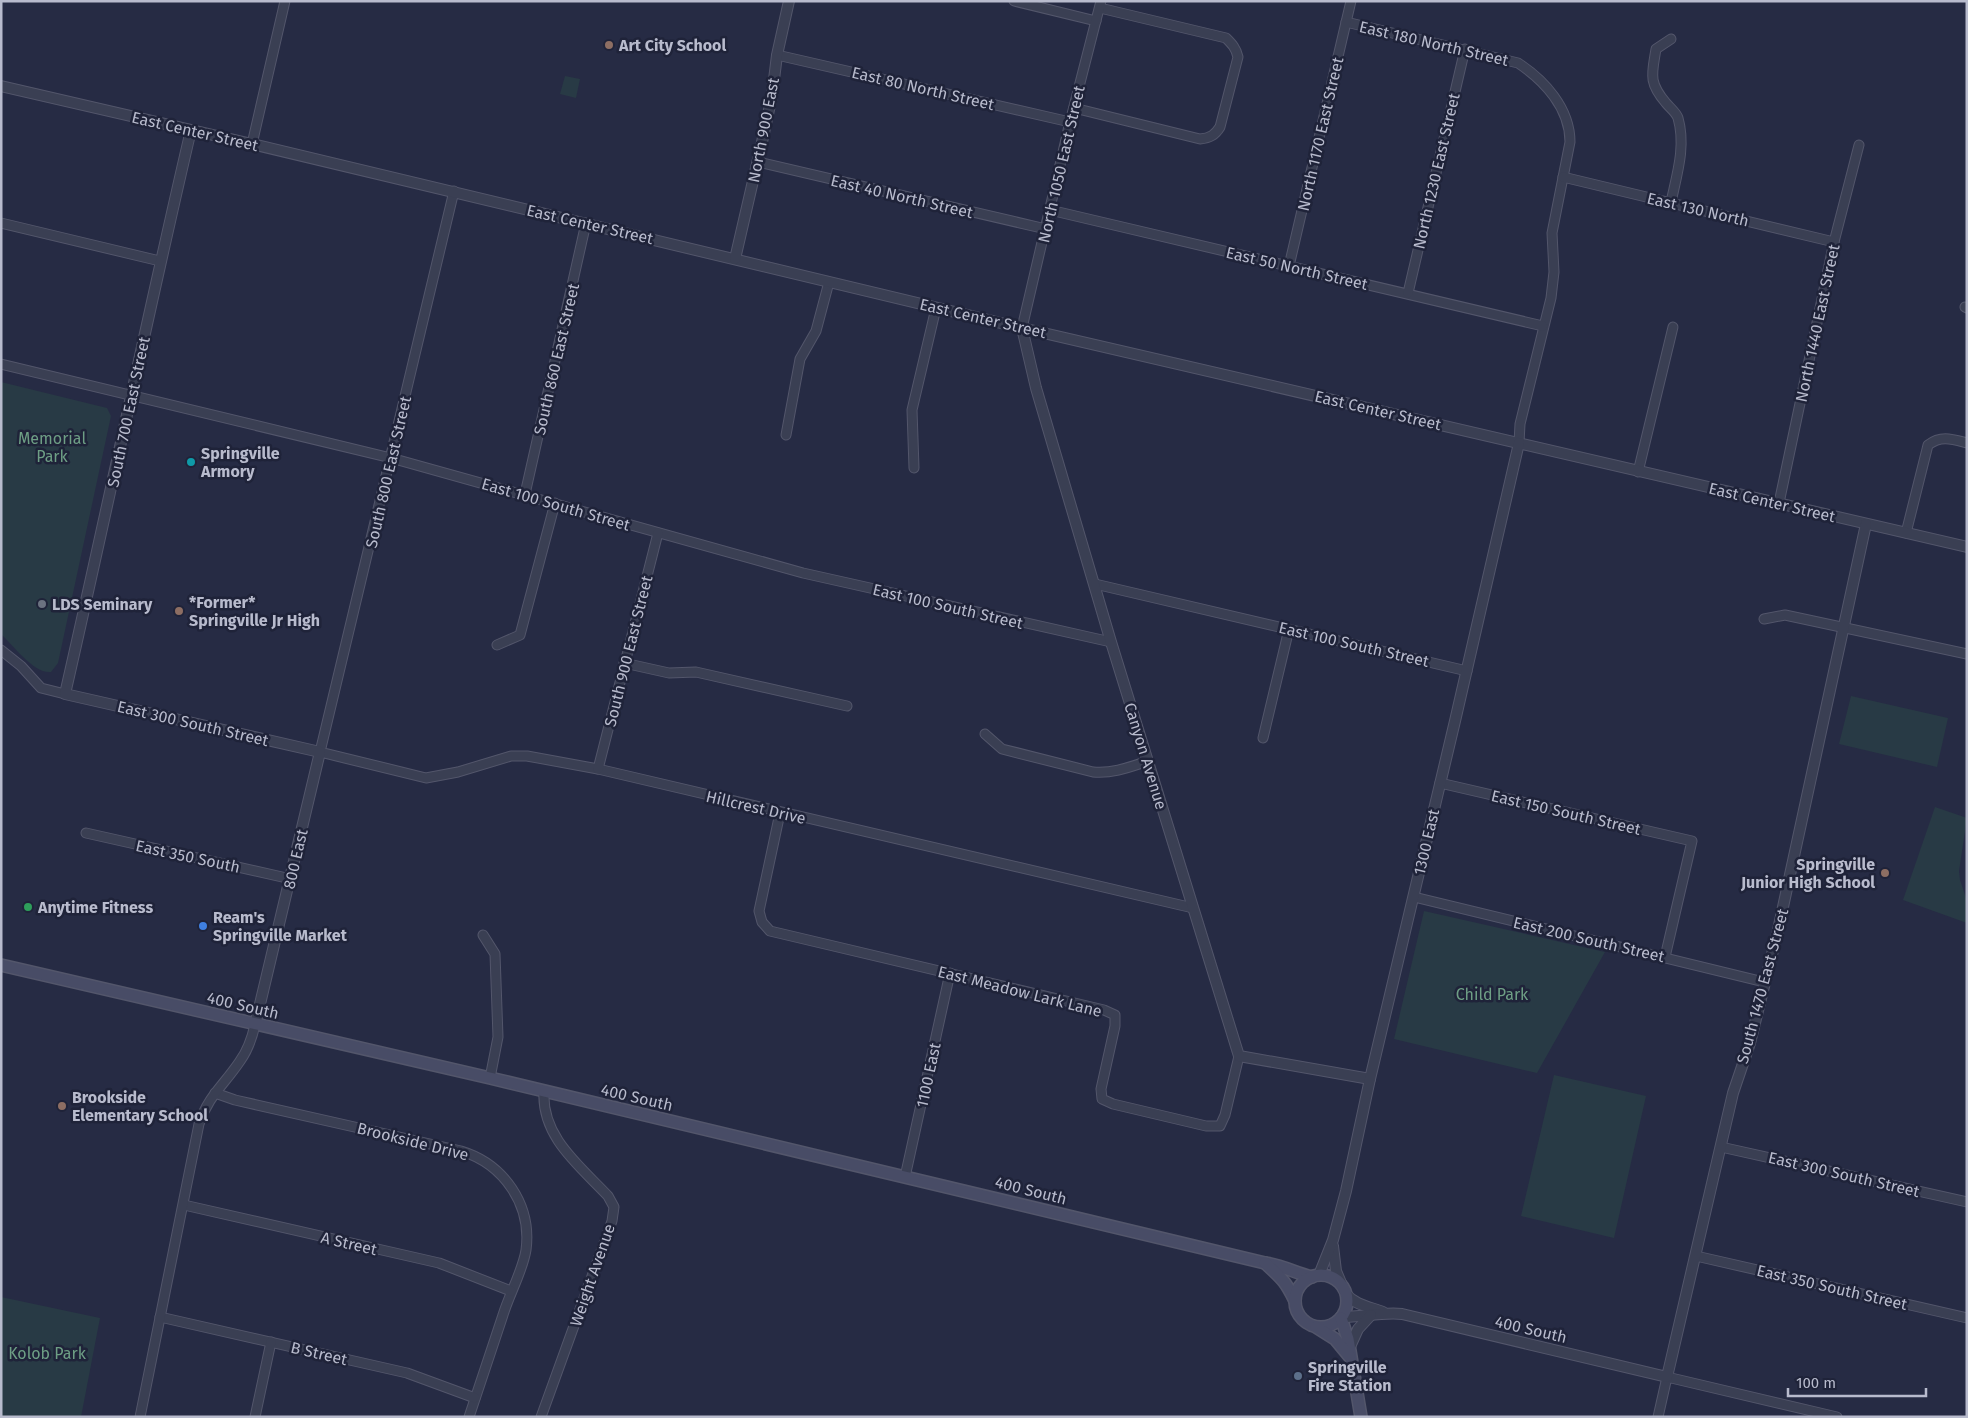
<svg xmlns="http://www.w3.org/2000/svg" width="1968" height="1418" viewBox="0 0 1968 1418" font-family="'Fira Sans',sans-serif">
<style>
.green{fill:#283a45}
.lines{fill:none;stroke-linecap:round;stroke-linejoin:round}
.minor-casing{stroke:#53566b;stroke-width:11}
.tertiary-casing{stroke:#53566b;stroke-width:12}
.secondary-casing{stroke:#53566b;stroke-width:14}
.minor{stroke:#3a3f53;stroke-width:9}
.tertiary{stroke:#3a3f53;stroke-width:10}
.secondary{stroke:#484c66;stroke-width:11}
.education-dot{fill:#8d6e63;stroke:#1f2339;stroke-width:2}
.culture-dot{fill:#0f9aa8;stroke:#1f2339;stroke-width:2}
.worship-dot{fill:#6b7280;stroke:#1f2339;stroke-width:2}
.leisure-dot{fill:#2e9e5b;stroke:#1f2339;stroke-width:2}
.shop-dot{fill:#3f7fe0;stroke:#1f2339;stroke-width:2}
.service-dot{fill:#5c6f8a;stroke:#1f2339;stroke-width:2}
.labels{text-anchor:middle;stroke-width:5;stroke-linejoin:round;paint-order:stroke}
.street-label{font-size:16px;fill:#b8bbcd;stroke:#1f2339}
.poi-label{font-size:16px;font-weight:bold;fill:#b8bbcd;stroke:#1f2339;text-anchor:start}
.park-label{font-size:16px;fill:#6e9f85;stroke:#1f2339}
</style>
<rect width="100%" height="100%" fill="#262b44"/>
<g class="green">
<path d="M565 76 580 79 576 98 560 94Z"/>
<path d="M1 382 107 408 111 416 58 663 51 672C34 674 13 645 1 634Z"/>
<path d="M1851 696 1948 718 1937 767 1839 744Z"/>
<path d="M1935 807 1967 818 1959 871 1960 880 1967 901V923L1903 900Z"/>
<path d="M1424 911 1605 952 1537 1073 1394 1039Z"/>
<path d="M1554 1075 1646 1096 1614 1238 1521 1216Z"/>
<path d="M1 1297 100 1318 81 1417H1Z"/>
</g>
<g class="lines">
<g class="minor-casing">
<g id="minor">
<path d="M1014 1 1096 21"/>
<path d="M1346 22 1518 63C1544 80 1570 108 1570 142L1552 233 1554 272 1551 298 1520 424 1519 443"/>
<path d="M1671 39 1656 49C1652 74 1648 82 1666 103 1670 108 1676 112 1678 118 1686 146 1677 174 1671 202"/>
<path d="M777 55 1070 122"/>
<path d="M1074 108 1200 139C1210 138 1215 135 1220 127L1238 57C1236 48 1232 44 1226 38L1100 8"/>
<path d="M252 144 285 1"/>
<path d="M758 162 1046 229"/>
<path d="M1563 177 1834 242"/>
<path d="M454 191 320 752 426 778 458 772 511 756H527L598 769 1193 908"/>
<path d="M1050 210 1543 326"/>
<path d="M1 223 160 261"/>
<path d="M1289 266 1351 1"/>
<path d="M1408 293 1465 49"/>
<path d="M1965 307 1967 308"/>
<path d="M1022 328 1070 122 1101 1"/>
<path d="M1 364 391 458 803 573 1111 642"/>
<path d="M786 435 800 359 816 331 829 282"/>
<path d="M914 468 912 410 936 308"/>
<path d="M1638 472 1673 327"/>
<path d="M525 494 586 223"/>
<path d="M1779 503 1834 242 1859 145"/>
<path d="M1906 533 1928 445C1941 435 1952 439 1967 443"/>
<path d="M1095 584 1467 671"/>
<path d="M1764 619 1785 615 1967 654"/>
<path d="M497 645 520 635 555 503"/>
<path d="M1 650 21 666 41 688 65 694"/>
<path d="M624 663 669 673 696 672 847 706"/>
<path d="M985 734 1002 749 1093 772C1112 774 1130 767 1148 761"/>
<path d="M1263 738 1289 629"/>
<path d="M598 769 658 533"/>
<path d="M1440 783 1692 841 1665 957"/>
<path d="M780 813 759 911 762 922 770 931 1104 1010 1115 1015V1026L1101 1089 1102 1099 1113 1104 1206 1126H1220L1225 1115 1239 1056"/>
<path d="M86 833 291 879"/>
<path d="M1414 897 1764 982"/>
<path d="M483 935 495 954 498 1037 490 1078"/>
<path d="M215 1093 235 1100 461 1151C504 1164 532 1205 526 1250 523 1270 509 1295 503 1315 492 1349 480 1383 469 1417"/>
<path d="M1721 1147 1967 1202"/>
<path d="M905 1177 950 973"/>
<path d="M184 1205 439 1263 511 1291"/>
<path d="M1696 1256 1967 1318"/>
<path d="M160 1317 407 1373 475 1398"/>
<path d="M140 1417 199 1124C208 1096 224 1085 240 1061 248 1050 252 1038 255 1025"/>
<path d="M255 1417 271 1342"/>
<path d="M541 1417 612 1221 614 1207 608 1196C580 1166 541 1137 544 1091"/>
<path d="M1658 1417 1667 1377 1837 1417"/>
</g>
</g>
<g class="tertiary-casing">
<g id="tertiary">
<path d="M1 86 252 144 1022 328 1967 547"/>
<path d="M191 130C147 318 108 506 65 694L320 752 255 1025"/>
<path d="M735 259 762 142 772 96 777 55 789 1"/>
<path d="M1022 328 1036 388 1111 642 1239 1056 1370 1079"/>
<path d="M1333 1246 1336 1271 1344 1290"/>
<path d="M1319 1275 1333 1240 1346 1191 1370 1079 1455 721 1519 443"/>
<path d="M1346 1294C1355 1305 1370 1307 1383 1312"/>
<path d="M1342 1317C1362 1317 1382 1312 1402 1314L1667 1377 1733 1093 1750 1043 1778 930 1866 524"/>
<path d="M1349 1349 1358 1329 1371 1315"/>
</g>
</g>
<g class="secondary-casing">
<g id="secondary">
<path d="M1 965 490 1078 1265 1263C1282 1265 1295 1273 1312 1277"/>
<path d="M1265 1263C1281 1278 1285 1280 1295 1301"/>
<circle cx="1321" cy="1301" r="26"/>
<path d="M1341 1318 1348 1339 1361 1417"/>
<path d="M1316 1327 1335 1339 1349 1356"/>
</g>
</g>
<use href="#minor" class="minor"/>
<use href="#tertiary" class="tertiary"/>
<use href="#secondary" class="secondary"/>
</g>
<g class="education-dot">
<circle cx="609" cy="45" r="5"/>
<circle cx="179" cy="611" r="5"/>
<circle cx="1885" cy="873" r="5"/>
<circle cx="62" cy="1106" r="5"/>
</g>
<circle class="culture-dot" cx="191" cy="462" r="5"/>
<circle class="worship-dot" cx="42" cy="604" r="5"/>
<circle class="leisure-dot" cx="28" cy="907" r="5"/>
<circle class="shop-dot" cx="203" cy="926" r="5"/>
<circle class="service-dot" cx="1298" cy="1376" r="5"/>
<g class="labels">
<g class="street-label">
<text transform="translate(1434 43) rotate(13)" y="6">East 180 North Street</text>
<text transform="translate(923 88) rotate(13)" y="6">East 80 North Street</text>
<text transform="translate(763 130) rotate(-79)" y="6">North 900 East</text>
<text transform="translate(195 131) rotate(13)" y="6">East Center Street</text>
<text transform="translate(1320 134) rotate(-77)" y="6">North 1170 East Street</text>
<text transform="translate(1061 164) rotate(-77)" y="6">North 1050 East Street</text>
<text transform="translate(1436 171) rotate(-77)" y="6">North 1230 East Street</text>
<text transform="translate(902 196) rotate(13)" y="6">East 40 North Street</text>
<text transform="translate(1698 209) rotate(13)" y="6">East 130 North</text>
<text transform="translate(590 224) rotate(13)" y="6">East Center Street</text>
<text transform="translate(1297 268) rotate(13)" y="6">East 50 North Street</text>
<text transform="translate(983 318) rotate(13)" y="6">East Center Street</text>
<text transform="translate(1817 323) rotate(-78)" y="6">North 1440 East Street</text>
<text transform="translate(556 359) rotate(-77)" y="6">South 860 East Street</text>
<text transform="translate(1378 410) rotate(13)" y="6">East Center Street</text>
<text transform="translate(128 412) rotate(-78)" y="6">South 700 East Street</text>
<text transform="translate(388 472) rotate(-77)" y="6">South 800 East Street</text>
<text transform="translate(1772 502) rotate(13)" y="6">East Center Street</text>
<text transform="translate(556 504) rotate(16)" y="6">East 100 South Street</text>
<text transform="translate(948 606) rotate(13)" y="6">East 100 South Street</text>
<text transform="translate(1354 644) rotate(13)" y="6">East 100 South Street</text>
<text transform="translate(628 651) rotate(-76)" y="6">South 900 East Street</text>
<text transform="translate(193 723) rotate(13)" y="6">East 300 South Street</text>
<text transform="translate(1146 756) rotate(73)" y="6">Canyon Avenue</text>
<text transform="translate(756 807) rotate(13)" y="6">Hillcrest Drive</text>
<text transform="translate(1566 812) rotate(13)" y="6">East 150 South Street</text>
<text transform="translate(1426 842) rotate(-77)" y="6">1300 East</text>
<text transform="translate(188 856) rotate(12)" y="6">East 350 South</text>
<text transform="translate(295 859) rotate(-77)" y="6">800 East</text>
<text transform="translate(1589 939) rotate(13)" y="6">East 200 South Street</text>
<text transform="translate(1762 986) rotate(-75)" y="6">South 1470 East Street</text>
<text transform="translate(1020 991) rotate(14)" y="6">East Meadow Lark Lane</text>
<text transform="translate(243 1005) rotate(13)" y="6">400 South</text>
<text transform="translate(928 1075) rotate(-78)" y="6">1100 East</text>
<text transform="translate(637 1097) rotate(13)" y="6">400 South</text>
<text transform="translate(413 1141) rotate(14)" y="6">Brookside Drive</text>
<text transform="translate(1844 1174) rotate(13)" y="6">East 300 South Street</text>
<text transform="translate(1031 1190) rotate(14)" y="6">400 South</text>
<text transform="translate(349 1243) rotate(13)" y="6">A Street</text>
<text transform="translate(592 1275) rotate(-71)" y="6">Weight Avenue</text>
<text transform="translate(1832 1287) rotate(13)" y="6">East 350 South Street</text>
<text transform="translate(1531 1329) rotate(13)" y="6">400 South</text>
<text transform="translate(319 1353) rotate(13)" y="6">B Street</text>
</g>
<g class="poi-label">
<text x="619" y="51">Art City School</text>
<text x="201" y="459">Springville<tspan x="201" dy="18">Armory</tspan></text>
<text x="189" y="608">*Former*<tspan x="189" dy="18">Springville Jr High</tspan></text>
<text x="52" y="610">LDS Seminary</text>
<text x="1875" y="870" text-anchor="end">Springville<tspan x="1875" dy="18">Junior High School</tspan></text>
<text x="38" y="913">Anytime Fitness</text>
<text x="213" y="923">Ream's<tspan x="213" dy="18">Springville Market</tspan></text>
<text x="72" y="1103">Brookside<tspan x="72" dy="18">Elementary School</tspan></text>
<text x="1308" y="1373">Springville<tspan x="1308" dy="18">Fire Station</tspan></text>
</g>
<g class="park-label">
<text x="52" y="444">Memorial<tspan x="52" dy="18">Park</tspan></text>
<text x="1492" y="1000">Child Park</text>
<text x="47" y="1359">Kolob Park</text>
</g>
</g>
<rect width="1968" height="1418" fill="none" stroke="#b8bbcd" stroke-width="5"/>
<path d="M1788 1388v8h138v-8" fill="none" stroke="#b8bbcd" stroke-width="2.5"/>
<text x="1796" y="1388" font-size="15" fill="#b8bbcd" stroke="#1f2339" stroke-width="4" paint-order="stroke">100 m</text>
</svg>
